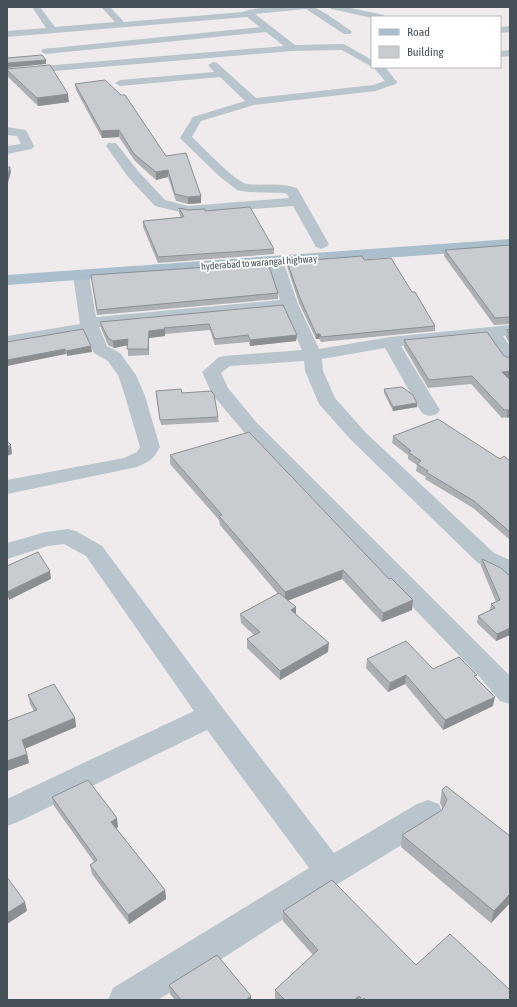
<svg xmlns="http://www.w3.org/2000/svg" width="517" height="1007" viewBox="0 0 517 1007" font-family="'Asap Condensed',sans-serif">
<style>
.lines{fill:none;stroke-linecap:round;stroke-linejoin:round}
.minor{fill:#b9c5cc;fill-rule:evenodd}
.primary{fill:#aabecc;fill-rule:evenodd}
.wall{fill:#acafb4}
.shaded-wall{fill:#8c8f92}
.building{fill:#c8ccd1;stroke:#8c8f92}
.labels{text-anchor:middle;stroke-width:3.5;stroke-linejoin:round;paint-order:stroke}
.far-street-label{font-size:10px;fill:#445159;stroke:#fff}
</style>
<rect width="100%" height="100%" fill="#efebec"/>
<g class="lines">
<g class="minor">
<path d="M32 7H40L55 27 115 22 101 7H110L124 22 243 12C248 7 304 5 313 7 321 9 342 25 350 30L352 32 350 34H344L306 9 255 14 295 45 344 44 372 60V67L342 50 293 51 7 75V69L284 46 266 32 46 54 43 53 41 51 43 49 260 27 247 17 7 37V31L46 28Z"/>
<path d="M330 7H346L384 15 385 17 372 18 331 9Z"/>
<path d="M510 26V32L500 33V27Z"/>
<path d="M510 50V56L500 57V51Z"/>
<path d="M213 62 217 63 256 98 373 85 385 81 373 67H385L397 82 396 84 375 91 254 105 201 121 192 137C203 147 235 182 247 184 265 186 278 182 297 188L329 244 326 247 321 249 316 247 293 206 188 214 155 206 128 177 106 146 108 143H116L138 171 165 200 188 206 289 198 287 194 283 193 248 192 237 190 218 175 180 138 193 117 245 101 220 77 120 86 115 83 120 80 214 72 208 65Z"/>
<path d="M7 127 26 130 34 146 32 149 7 154V146L21 144 17 136 7 135Z"/>
<path d="M275 256 280 258 283 261 298 304 319 349 390 337 510 325V335L503 336 510 346V364L504 363 487 338 401 346 440 410 437 414 430 416 423 414 420 410 385 348 322 359 323 371 335 398 365 432 494 553 510 560V576L494 572 478 563 351 440 319 404 305 371 304 361 230 366 221 373 228 388 257 423 510 676V704L500 701 477 674 243 431 212 394 202 372 219 357 225 356 302 350 284 310 99 327 107 346 120 353 136 375 145 396 160 447C153 460 150 461 137 467L7 494V480L124 458 137 452 140 447 125 396 118 375 108 361 94 353 84 333 7 346V336L80 324 73 275 75 272 81 270 87 272 89 275 96 317 280 300 267 261 270 258Z"/>
<path d="M68 529 76 531 102 546 222 707 334 853 417 804 428 800 439 804 443 813 439 822 341 882 158 1000H108L113 988 309 868 207 730 18 822 7 826V799L194 711 86 556 64 544 48 546 7 559V543L46 532Z"/>
</g>
<path class="primary" d="M510 239V249L7 285V275Z"/>
</g>
<g class="wall">
<path d="M7 69 69 102 38 106 7 76Z"/>
<path d="M75 84 166 156 201 203 188 204 176 201 168 177 156 180 135 161 119 137 102 138 76 90Z"/>
<path d="M179 208 188 210 205 211 274 249V254L158 263 143 227V221L181 218 179 213Z"/>
<path d="M510 245V324L494 325 444 256 445 250Z"/>
<path d="M364 260 412 292 435 326V331L321 342 319 339H316L299 303 287 266V262Z"/>
<path d="M91 275 278 293V299L97 315Z"/>
<path d="M283 305 297 335 296 341 250 346 249 342 215 345 210 330 165 334V336L149 338V355L128 356V345L114 348 108 345 101 328 100 322Z"/>
<path d="M510 329V344L506 337 507 330Z"/>
<path d="M404 340 504 356 508 378 510 417 502 418 471 384 428 388 404 347Z"/>
<path d="M384 389 417 403V407L393 411 384 393Z"/>
<path d="M182 393 218 417 219 422 161 425 156 395Z"/>
<path d="M393 436 510 461V540L473 508 425 479 426 477 416 471 417 465 408 459V455L392 443Z"/>
<path d="M170 455 412 610 382 622 342 579 288 600 296 607V614L328 652 280 680 247 648V639L254 635 241 623 240 614 278 594 220 525 219 520 170 464Z"/>
<path d="M482 559 510 576V635L496 641 477 623 478 616 490 611 491 604 496 602 481 566Z"/>
<path d="M367 659 433 669 476 677 493 706 443 730 405 684 388 692 366 668Z"/>
<path d="M28 695 75 718 76 727 25 749 27 754 29 763 7 771 34 711 30 704Z"/>
<path d="M442 790 510 903 491 923 401 847 402 835 442 810 443 809 440 803Z"/>
<path d="M52 797 118 827 116 828 165 890 166 899 129 924 92 874 90 865 94 862 54 806Z"/>
<path d="M283 911 416 965 510 1000H275V990L313 955 283 921Z"/>
<path d="M169 985 251 996V1000H175L170 994Z"/>
</g>
<g class="shaded-wall">
<path d="M46 60V64L7 68V63Z"/>
<path d="M68 94 69 102 38 106 37 98Z"/>
<path d="M119 130V137L102 138 101 131Z"/>
<path d="M10 167 11 172 7 186V178Z"/>
<path d="M168 170V177L156 180V172Z"/>
<path d="M201 196V203L188 204V197Z"/>
<path d="M165 329V336L149 338V355L148 349 149 331Z"/>
<path d="M316 334H320L319 339H316Z"/>
<path d="M297 335 296 341 250 346V340Z"/>
<path d="M128 339 129 345 114 348 113 341Z"/>
<path d="M91 346 92 352 67 356 66 351Z"/>
<path d="M65 349 66 354 7 366V360Z"/>
<path d="M510 371V378L500 379 502 372Z"/>
<path d="M417 403V407L393 411V407Z"/>
<path d="M508 410H510V417L507 418Z"/>
<path d="M11 445 12 454 7 456V447Z"/>
<path d="M343 570 342 579 285 602V592Z"/>
<path d="M50 571 51 579 9 600 7 592Z"/>
<path d="M413 600 412 610 382 622 383 613Z"/>
<path d="M296 607V616L291 610Z"/>
<path d="M510 628V635L496 641 497 634Z"/>
<path d="M329 643 328 652 280 680V671Z"/>
<path d="M406 675 405 684 388 692 390 683Z"/>
<path d="M495 697 493 706 443 730 445 720Z"/>
<path d="M75 718 76 727 24 749 22 740Z"/>
<path d="M27 754 29 763 7 771V761Z"/>
<path d="M117 818 118 827 112 831 111 822Z"/>
<path d="M165 890 166 899 129 924 128 915Z"/>
<path d="M510 894V903L491 923 494 911Z"/>
<path d="M25 902 27 911 7 924V913Z"/>
<path d="M251 996V1000H246Z"/>
<path d="M359 996 358 1000H354Z"/>
</g>
<g class="building">
<path d="M42 55 46 60 7 63V58Z"/>
<path d="M50 65 68 94 37 98 7 70V69Z"/>
<path d="M105 80 121 95H125L166 156 186 153 201 196 188 197 175 194 168 170 156 172 134 154 119 130 101 131 75 84Z"/>
<path d="M7 167H10L7 178Z"/>
<path d="M250 207 274 249 158 257 143 221 184 217 179 208 188 210 205 209V211Z"/>
<path d="M510 245V317L495 318 445 250Z"/>
<path d="M362 256 364 260 391 258 412 292H415L435 326 321 337 320 334H316L300 298 287 262Z"/>
<path d="M268 263 278 293 97 310 91 275Z"/>
<path d="M283 305 297 335 250 340 248 335 215 339 209 324 164 328 165 329 149 331 148 349H127L128 339 113 341 108 338 100 322Z"/>
<path d="M83 329 91 346 66 351 65 349 7 360V342Z"/>
<path d="M510 329V334L507 330Z"/>
<path d="M487 332 504 356 510 358V371L502 372 510 380V410H504L472 376 429 380 404 340Z"/>
<path d="M402 387 413 395 417 403 393 407 384 389Z"/>
<path d="M181 389 182 393 211 391 214 394 218 417 160 420 156 391Z"/>
<path d="M438 419 500 459 504 456 510 461V532L474 501 426 472 428 471 417 464 421 461 408 452 411 451 393 436Z"/>
<path d="M249 432 389 579 391 578 413 600 383 613 343 570 285 592 219 516 222 515 170 455Z"/>
<path d="M7 441 11 445 7 447Z"/>
<path d="M38 552 50 571 7 592V566Z"/>
<path d="M482 559 501 568 510 576V628L497 634 478 616 495 608 491 604 500 600Z"/>
<path d="M279 593 296 607 291 610 329 643 280 671 247 639 260 632 240 614Z"/>
<path d="M406 641 433 669 459 657 477 675 474 676 495 697 445 720 406 675 390 683 367 659Z"/>
<path d="M54 684 75 718 22 740 27 754 7 761V721L37 710 28 695Z"/>
<path d="M88 780 117 818 111 822 165 890 128 915 90 865 97 860 52 797Z"/>
<path d="M446 786 510 836V894L494 911 402 835 442 810 447 800 442 790Z"/>
<path d="M7 877 25 902 7 913Z"/>
<path d="M332 880 416 965 450 934 510 990V1000H366L364 998 362 1000 359 996 354 1000H285L275 990 318 950 283 911Z"/>
<path d="M217 955 251 996 246 1000H181L169 985Z"/>
</g>
<g class="labels">
<g class="far-street-label">
<text transform="translate(259 262) rotate(-4)" y="4">hyderabad to warangal highway</text>
</g>
</g>
<rect width="517" height="1007" fill="none" stroke="#445159" stroke-width="16"/>
<rect x="371" y="16" width="130" height="52" fill="#ffffff" stroke="#b4b9bd"/>
<rect x="379" y="29" width="20" height="6" fill="#aabecc" stroke="#b4b9bd"/>
<text x="407" y="36" font-size="12" fill="#445159">Road</text>
<rect x="379" y="46" width="20" height="12" fill="#c8ccd1" stroke="#b4b9bd"/>
<text x="407" y="56" font-size="12" fill="#445159">Building</text>
</svg>
